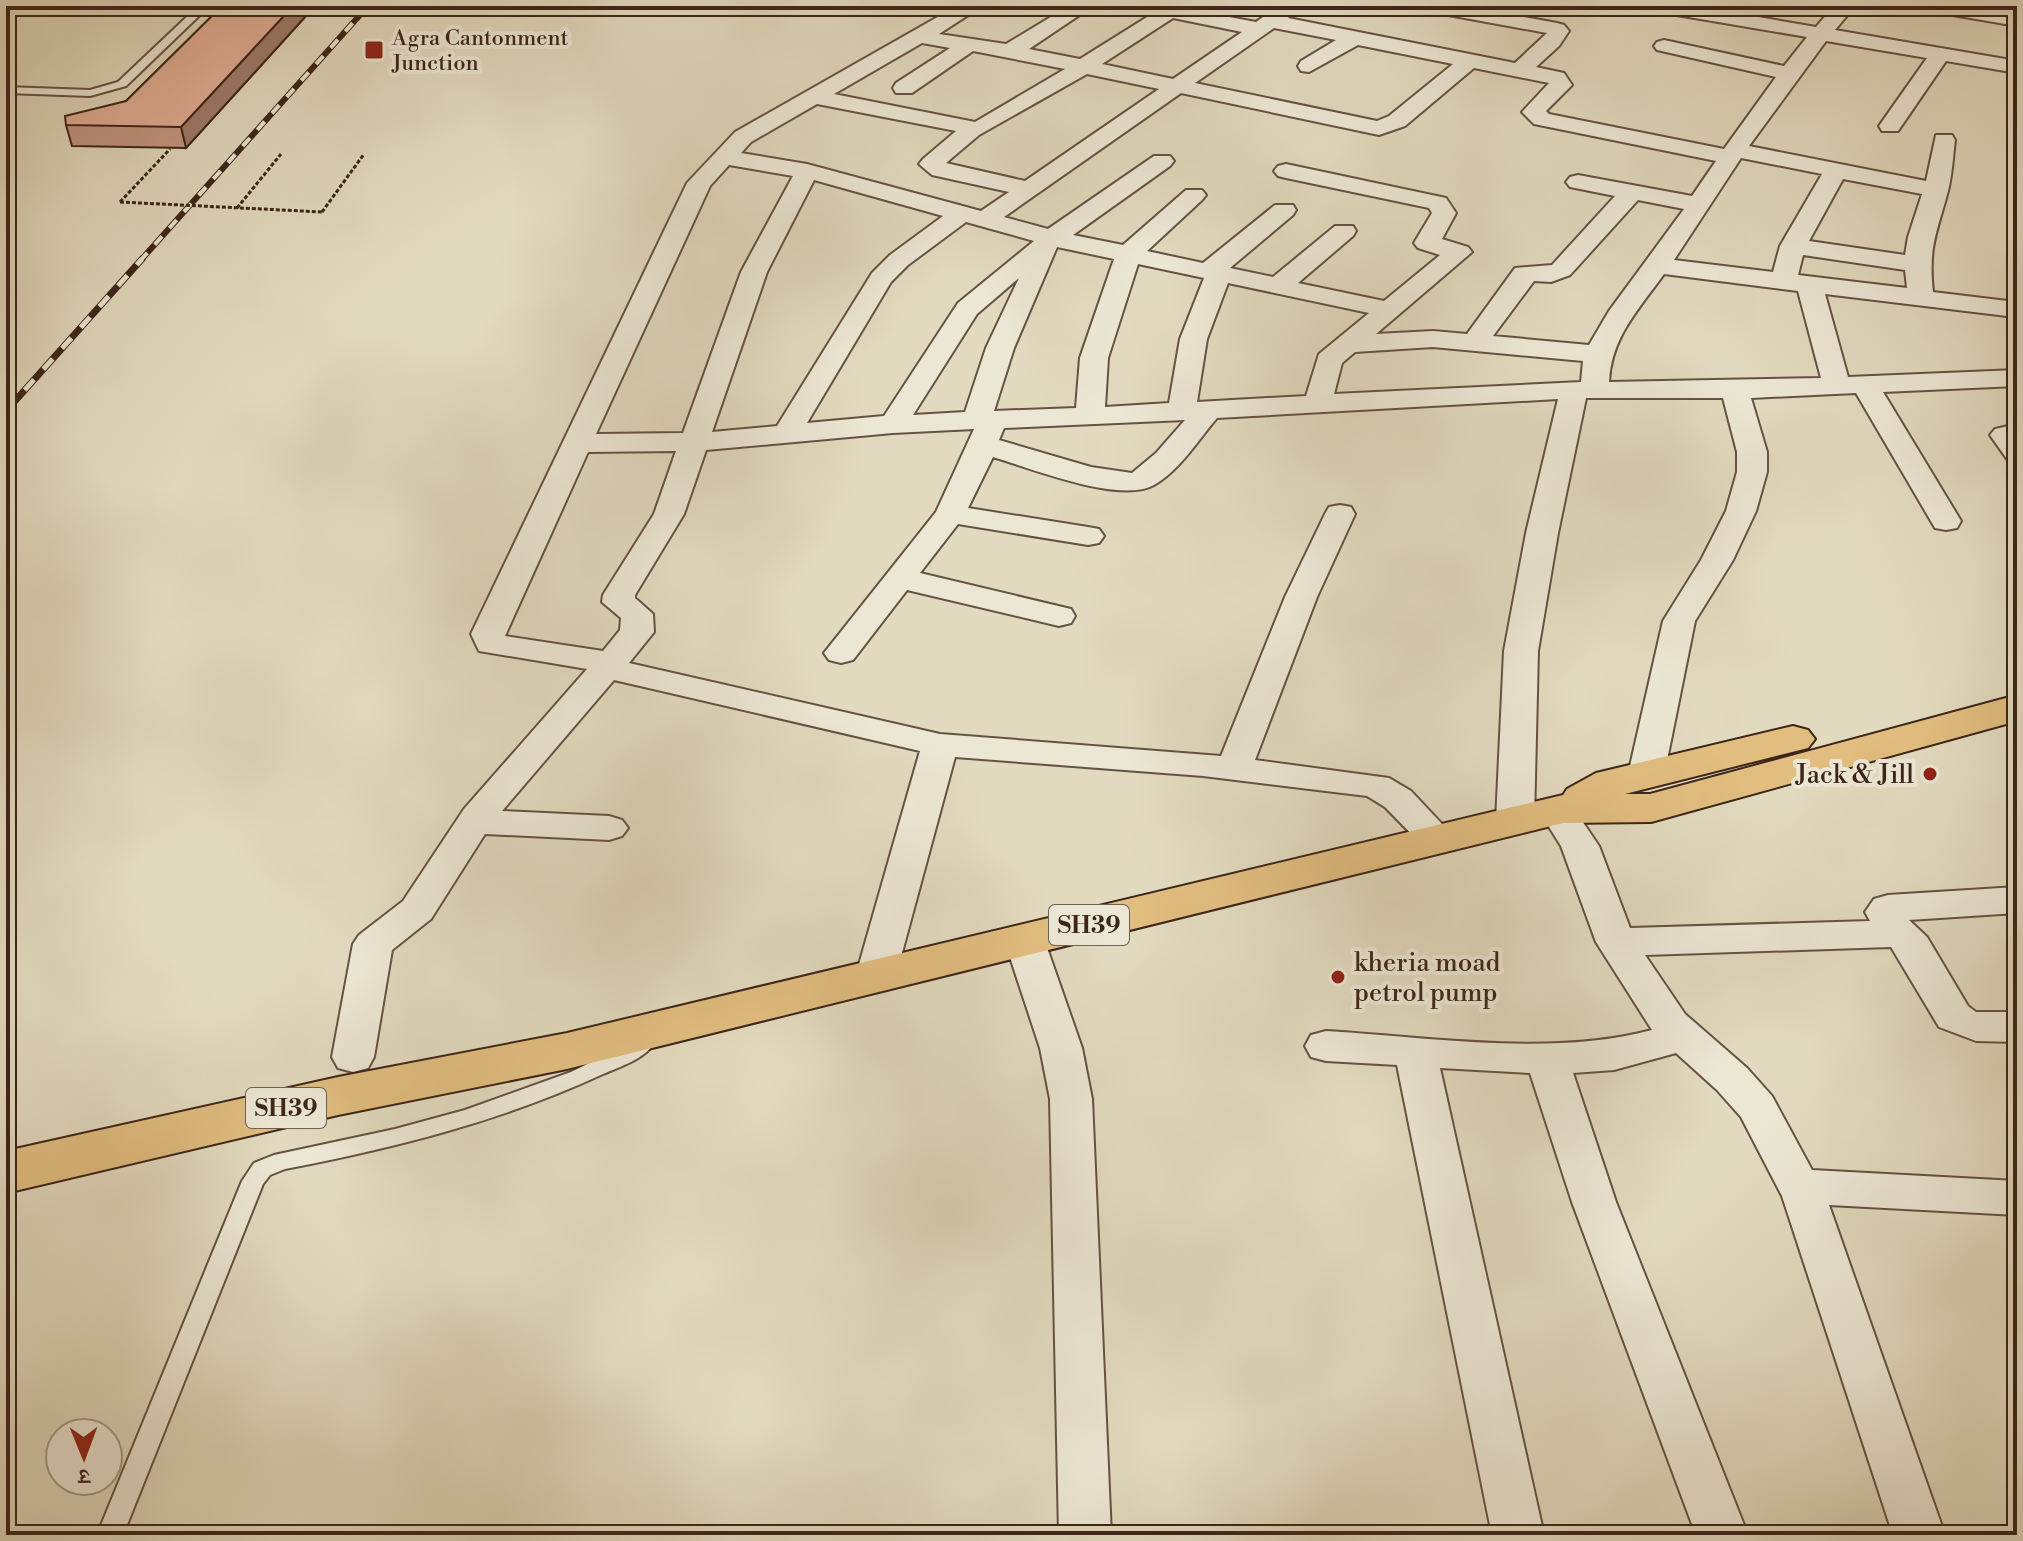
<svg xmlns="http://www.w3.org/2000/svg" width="2023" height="1541" viewBox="0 0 2023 1541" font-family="'Libre Bodoni','Noto Serif Devanagari',serif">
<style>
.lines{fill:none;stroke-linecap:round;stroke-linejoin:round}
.lane-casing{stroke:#665242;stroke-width:4}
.street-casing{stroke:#665242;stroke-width:4}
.primary-casing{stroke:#3c2519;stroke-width:4}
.path{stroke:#3c2519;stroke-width:3;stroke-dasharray:4 2;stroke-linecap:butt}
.lane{fill:#ece7d5;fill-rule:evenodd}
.street{fill:#ece7d5;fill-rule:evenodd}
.primary{fill:#e1bd80;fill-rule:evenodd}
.rail-far1-casing{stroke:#3c2519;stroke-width:6}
.rail-casing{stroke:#3c2519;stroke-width:7}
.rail-far1{stroke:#ece7d5;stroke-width:4;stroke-dasharray:11;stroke-linecap:butt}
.rail{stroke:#ece7d5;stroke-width:5;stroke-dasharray:14;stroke-linecap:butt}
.path-bridge{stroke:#3c2519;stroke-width:3;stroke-dasharray:4 2;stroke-linecap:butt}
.wall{fill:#c29682;stroke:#3c2519;stroke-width:2}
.shaded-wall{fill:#9e7a6a;stroke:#3c2519;stroke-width:2}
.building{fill:#e2ae97;stroke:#3c2519;stroke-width:2}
.poi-dot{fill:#8f2418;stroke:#ece7d5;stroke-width:3}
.labels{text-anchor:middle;stroke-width:8;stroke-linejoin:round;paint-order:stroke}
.far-poi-label{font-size:22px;fill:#3c2519;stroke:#ece7d5;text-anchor:start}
.shield{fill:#ece7d5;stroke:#715f51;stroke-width:2}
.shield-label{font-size:24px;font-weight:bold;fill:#3c2519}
.poi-label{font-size:26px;fill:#3c2519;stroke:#ece7d5;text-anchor:end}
</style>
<rect width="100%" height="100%" fill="#e2dabf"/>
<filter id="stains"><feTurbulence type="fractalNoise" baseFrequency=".0025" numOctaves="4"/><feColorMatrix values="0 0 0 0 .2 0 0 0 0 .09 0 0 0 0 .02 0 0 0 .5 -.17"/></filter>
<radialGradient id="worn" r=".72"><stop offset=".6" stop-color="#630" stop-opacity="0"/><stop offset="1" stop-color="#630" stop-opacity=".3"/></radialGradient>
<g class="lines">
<g class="lane-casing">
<g id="lane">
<path d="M177 6H198L203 12 126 86 90 96 6 93V87L90 90 118 82 192 12Z"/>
<path d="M6 163 12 167V175L6 179Z"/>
<path d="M644 1036 651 1038 654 1043C645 1059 619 1067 603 1074 502 1121 394 1148 285 1169L270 1175 263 1184 123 1535H97L242 1181 254 1163 274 1155 395 1129 465 1110 571 1072Z"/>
</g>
</g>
<g class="street-casing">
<g id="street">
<path d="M957 6H982L939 34 1006 44 1069 6H1093L1029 49 1080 59 1152 14 1146 12 1144 6H1188L1186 9 1256 22 1279 6H1296L1298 9 1288 18 1515 63 1547 33 1432 12 1422 6H1465L1557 23 1564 25 1569 31 1559 46 1536 67 1564 73 1572 85 1546 111 1549 114 1724 149 1776 77 1657 50 1654 46 1657 42 1664 40 1784 66 1807 37 1659 12 1649 6H1695L1816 27 1834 6H1855L1835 30 2017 61V73L1946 61 1898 131H1882L1879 126 1927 58 1826 41 1749 146 1926 181 1936 135H1952L1955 140C1953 157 1952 175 1948 191 1937 232 1928 247 1933 292L2016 302V314L2007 316 1825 294 1848 377 2017 370V386L1883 392 1961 521 1957 528 1946 530 1935 528 1856 393 1751 398 1767 452V472L1756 511 1733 560 1695 621 1664 775 1659 783 1646 786 1633 783 1628 775 1663 621 1701 560 1726 511 1737 472V452L1723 398H1586L1558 533 1538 651 1534 821 1528 829 1515 833 1502 829 1496 821 1504 651 1526 533 1558 399 1217 418C1198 440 1180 470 1154 485 1120 504 1030 468 993 457L968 508 1088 527 1099 529 1104 536 1099 543 1088 545 958 524 920 573 1071 609 1075 616 1071 623 1059 626 907 590 853 660 841 663 829 660 824 653 936 512 974 429 893 433 706 450 684 514 635 595V598L653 614 654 632 629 663 940 734 1221 756 1285 597 1325 514 1329 507 1340 505 1351 507 1355 514 1317 597 1255 760 1389 778 1411 791 1458 841 1452 849 1439 853 1426 849 1385 807 1367 796 1203 776 955 757 896 975 890 985 876 989 862 985 856 975 920 751 614 680 502 811 609 816 622 820 628 828 622 836 609 840 485 834 431 919 392 950 374 1057 368 1068 353 1072 338 1068 332 1057 353 944 359 935 403 901 464 809 587 669 479 651 471 634 687 183 735 132ZM1173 18 1242 32 1173 79 1102 64ZM1274 28 1336 40 1301 61 1298 66 1301 71 1309 72 1358 45 1453 64 1389 116 1377 121 1195 83ZM922 43 950 48 896 83 893 88 896 93H912L973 51 1065 69 975 122 834 94ZM1474 68 1549 83 1522 112 1534 124 1716 161 1692 196 1578 175 1570 177 1566 182 1570 187 1615 196 1552 265 1515 268 1467 334 1433 331 1376 334 1472 252 1468 247 1442 239 1456 213 1446 198 1286 164 1278 166 1274 171 1278 176 1286 178 1429 208 1432 213 1414 243 1418 248 1440 255 1384 301 1298 283 1353 236 1356 231 1353 226H1335L1273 277 1230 268 1293 215 1296 210 1293 205H1275L1203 263 1147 251 1202 200 1206 195 1202 190H1186L1123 245 1073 235 1170 166 1174 161 1170 156H1154L1048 229 1004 217 1181 93 1379 135 1405 126ZM1087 74 1159 89 1025 181 946 163 979 135ZM817 104 956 131 923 159 919 164 932 175 1009 192 981 211 807 164 741 153 751 142ZM1741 158 1822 174 1780 246 1773 272 1674 260ZM729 165 793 176 741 272 683 433 596 434 710 186ZM1843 179 1922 194 1908 237 1905 255 1809 241ZM814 180 943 216 890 255 872 273 777 426 712 432 767 272ZM1638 200 1684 209 1609 311 1589 345 1493 336 1534 281 1551 282 1570 275ZM966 222 1034 241 958 303 884 416 807 423 891 282 908 265ZM1057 247 1114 259 1080 358 1076 408 994 411 1014 348ZM1803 255 1905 270 1907 288 1798 275ZM1138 264 1204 278 1180 339 1169 403 1105 407 1108 358ZM1664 274 1798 291 1821 378 1609 382C1611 337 1639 309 1664 274ZM1019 278 986 348 965 412 913 415 977 314ZM1228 283 1369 313 1319 354 1306 396 1197 402 1207 339ZM1433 347 1583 361 1581 382 1334 394 1342 363 1355 352ZM1185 420 1156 453 1132 473 1091 467 999 440 1004 428ZM676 451 654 514 603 595 602 602 621 618 620 630 603 651 505 636 588 452Z"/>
<path d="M1925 6H1971L2017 14V26L1935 12Z"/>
<path d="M2017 424V462L2007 459 1990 435 1995 429Z"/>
<path d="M1557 799 1570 803 1599 846 1630 928 1870 921 1865 912 1874 899 1888 895 2017 887V913L1909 920 1927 937 1968 1006 1976 1012H2017V1042L1976 1041 1939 1027 1891 947 1645 955 1685 1014 1747 1068 1772 1096 1812 1170 2017 1181V1215L1829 1205 1945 1535H1893L1782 1196 1741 1117 1717 1090 1676 1053 1614 1070 1573 1073 1616 1202 1748 1535H1696L1572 1202 1530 1073 1440 1068 1544 1535H1492L1397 1065 1326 1061 1311 1057 1305 1046 1311 1035 1326 1031C1430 1037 1551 1057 1652 1030L1596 942 1561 846 1539 811 1544 803Z"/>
<path d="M1025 929 1039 933 1045 942 1082 1048 1092 1099 1111 1535H1059L1050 1099 1040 1048 1005 942 1011 933Z"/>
</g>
</g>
<g class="primary-casing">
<path id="primary" d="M2017 695V721L1651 822 1563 823 567 1069 338 1115 6 1193V1151L338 1077 567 1033 1563 795 1567 789 1596 773 1793 726 1808 730 1815 739 1808 748 1625 794H1650Z"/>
</g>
<g class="path">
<path d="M120 202 170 149"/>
<path d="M237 208 281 154"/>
<path d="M322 212 364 154"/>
</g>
<use href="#lane" class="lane"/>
<use href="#street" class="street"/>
<use href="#primary" class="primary"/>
<g class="rail-far1-casing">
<path id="rail-far1" d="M140 261 368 6"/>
</g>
<g class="rail-casing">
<path id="rail" d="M6 411 142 259"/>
</g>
<use href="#rail-far1" class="rail-far1"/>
<use href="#rail" class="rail"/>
<path class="path-bridge" d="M120 202 322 212"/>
</g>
<path class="wall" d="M222 6H315L186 148 72 146 66 125 126 101Z"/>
<path class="shaded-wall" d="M293 6H315L186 148 181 127Z"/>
<path class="building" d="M222 6H293L181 127 66 125 65 116 126 101Z"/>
<g class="poi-dot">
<rect x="364" y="40" width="20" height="20" rx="4"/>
<circle cx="1930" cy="774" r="8"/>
<circle cx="1338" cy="977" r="8"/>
</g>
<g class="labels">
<g class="far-poi-label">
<text x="392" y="45">Agra Cantonment<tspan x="392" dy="25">Junction</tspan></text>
</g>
<g class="shield">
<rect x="1049" y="905" width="80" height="40" rx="6"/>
<rect x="246" y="1088" width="80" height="40" rx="6"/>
</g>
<g class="shield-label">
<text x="1089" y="933">SH39</text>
<text x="286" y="1116">SH39</text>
</g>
<g class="poi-label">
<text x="1914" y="783">Jack &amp; Jill</text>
<text x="1354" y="971" text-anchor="start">kheria moad<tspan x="1354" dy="30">petrol pump</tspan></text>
</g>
</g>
<rect width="2023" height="1541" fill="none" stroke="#e2dabf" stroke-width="32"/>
<rect x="8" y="8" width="2007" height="1525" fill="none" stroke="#3c2519" stroke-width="4"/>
<rect x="16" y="16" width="1991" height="1509" fill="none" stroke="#3c2519" stroke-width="2"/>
<g transform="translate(84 1457) rotate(179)"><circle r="38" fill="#ece7d5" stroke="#a6998a" stroke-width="2"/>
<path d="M0-6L14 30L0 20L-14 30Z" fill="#8f2418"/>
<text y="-12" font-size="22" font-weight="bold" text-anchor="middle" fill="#3c2519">उ</text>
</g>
<rect width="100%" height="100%" filter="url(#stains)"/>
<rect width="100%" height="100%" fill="url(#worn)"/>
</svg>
